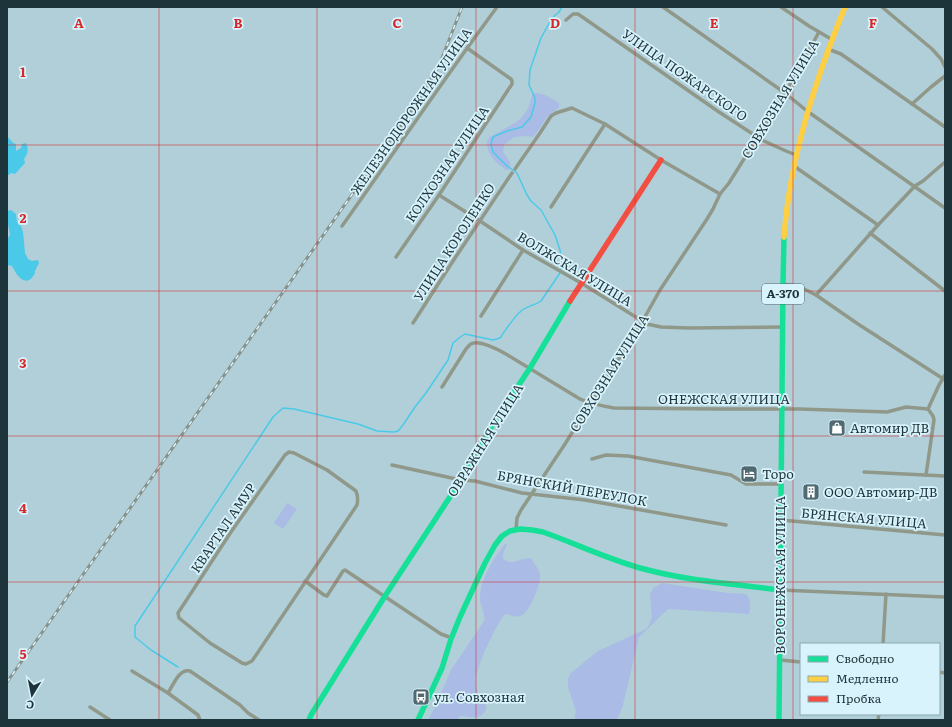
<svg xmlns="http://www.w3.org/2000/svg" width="952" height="727" viewBox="0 0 952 727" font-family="Literata,serif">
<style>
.green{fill:#aabbe5}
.water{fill:#4acae8}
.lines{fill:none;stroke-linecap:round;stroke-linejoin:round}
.stream{stroke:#4acae8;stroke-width:1.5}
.street{stroke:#90988a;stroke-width:3.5}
.fast{stroke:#16e098;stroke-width:5.5}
.slow{stroke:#ffcf43;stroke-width:5.5}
.jam{stroke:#f24e42;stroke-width:5.5}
.rail-casing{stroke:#86938d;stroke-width:3}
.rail{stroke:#d9f3fc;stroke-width:1.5;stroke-dasharray:4.5;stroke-linecap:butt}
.grid{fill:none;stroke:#d62828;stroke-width:1;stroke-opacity:0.55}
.labels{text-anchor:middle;stroke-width:3.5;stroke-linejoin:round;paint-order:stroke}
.shield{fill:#d9f3fc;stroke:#566d75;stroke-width:1}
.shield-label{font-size:12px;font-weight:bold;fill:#1e343b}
.street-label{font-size:13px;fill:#1e343b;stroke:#d9f3fc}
.poi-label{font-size:13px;fill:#1e343b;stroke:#d9f3fc;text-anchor:start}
.grid-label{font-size:13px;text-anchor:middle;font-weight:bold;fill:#d62828;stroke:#d9f3fc;stroke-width:3.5;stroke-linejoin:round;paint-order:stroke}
</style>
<rect width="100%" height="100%" fill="#b1cfd9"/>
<g class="green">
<path d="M533 93C543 92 551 98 559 103V108L547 117 536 134 533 137 524 136 514 137 504 145 503 152C507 158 513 162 509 170H506C496 163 486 154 487 141L490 137 518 121C523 116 528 110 530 103 531 99 531 97 533 93Z"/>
<path d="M287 503 297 509 283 529 274 523Z"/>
<path d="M505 544H507V545C505 549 502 554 503 559 514 567 520 557 531 558 534 563 539 569 540 575 541 584 529 614 520 616 514 618 510 614 505 614 496 625 476 666 476 680 476 684 477 691 479 695 482 701 489 704 485 711 480 721 469 716 460 716L457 720H428L435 707 451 670 484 621C486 613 481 608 480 600 479 581 494 558 505 544Z"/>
<path d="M662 583 727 593 746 594C751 599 751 607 749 614L668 609 639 637 623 705 617 720H574L576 711 568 687V679L571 673 598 651 646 629 649 625 652 617 650 595 653 588Z"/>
</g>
<g class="water">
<path d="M7 136 13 143 16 144V151L21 148 22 144 26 143C29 150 28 153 24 159L25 163 15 174 11 173 9 175H7Z"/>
<path d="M11 210 16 214 17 222 21 226 23 232 25 253 28 259 32 261 38 260 39 263C39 264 36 268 36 269 33 275 37 269 34 275 25 289 16 274 12 266L7 265V241L8 238 10 235 9 229 7 221V211Z"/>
</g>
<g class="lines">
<path class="stream" d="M178 667 151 650 135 637V626L273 417 283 408 294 409 358 424 377 431 394 432 398 431 403 425 415 407 426 393 448 360 453 343 459 338 465 334 493 340 500 338C505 331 514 317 520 312 526 306 534 306 541 301L560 273 562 263 560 250 555 235 541 210 531 201 527 195 517 173 507 166 493 152 491 144 493 137 507 131 522 127 531 117 535 103V98L529 85 530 70 541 38 552 18 559 12 562 7"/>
<g class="street">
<path d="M663 7 785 93 807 111 945 208"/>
<path d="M781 7 809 26 831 39"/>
<path d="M882 7 932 49 941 59 945 67"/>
<path d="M566 20 573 14H578L719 112 762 140 786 151 796 155"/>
<path d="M828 49 841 54 945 127"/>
<path d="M912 104 931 87 945 76"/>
<path d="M794 166 878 225"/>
<path d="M515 169 540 133 551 116 556 113 572 108 605 124 661 160 720 194"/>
<path d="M439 195 480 221 523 250 581 283 647 324 661 327 689 328 783 327"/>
<path d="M551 207 605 124"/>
<path d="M342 226C394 153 444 79 497 7"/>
<path d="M870 233 945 291"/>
<path d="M396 257 439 195 512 84V81L511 79 467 48"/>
<path d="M783 284 798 286 816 295 858 324 945 380"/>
<path d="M816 295 878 225 915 186 923 181 945 162"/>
<path d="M481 316 523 250"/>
<path d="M413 323 455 258 512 173"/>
<path d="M442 387 466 349C467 348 470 344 471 344 478 339 499 350 506 354L580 399C591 404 602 406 614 408L718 409H800L887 412 906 407 928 409"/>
<path d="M289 452 294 453 327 470 356 491C358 496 358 500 357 505L252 661 246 664 242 663 210 643 179 618 178 613 231 532 285 455Z"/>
<path d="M592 459 606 455 628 456 731 475 746 484H781"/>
<path d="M392 465 461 480 475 481 522 493 585 500 726 525"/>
<path d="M864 472 945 476"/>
<path d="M926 475 934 420 933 416 928 409 939 385 945 375"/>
<path d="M781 520 945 535"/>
<path d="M516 529 517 518 521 510 563 447 642 322 660 290 707 219 713 209 720 194 729 183 785 93 819 32"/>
<path d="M305 581 324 595 327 596 343 571 345 570 441 634 452 638"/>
<path d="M780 590 945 597"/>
<path d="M883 644 886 594"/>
<path d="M780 660 801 662"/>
<path d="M132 671 168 693 194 712 198 715 200 720"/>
<path d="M939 672 945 673"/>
<path d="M168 693C173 686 179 668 190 671L240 705 248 713 259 720"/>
<path d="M90 707 110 720"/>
<path d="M878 720 879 714"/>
</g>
<g class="fast">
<path d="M309 720 311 715 385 596 461 480 493 424 530 368 570 301"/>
<path d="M418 720 442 668 451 639 460 617 485 563 495 545 502 536 510 531 520 529 532 530 543 532C577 544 609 560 644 569 688 581 735 584 780 590"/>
<path d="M779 720 783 283 784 237"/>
</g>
<path class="slow" d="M784 237C790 157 815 81 845 7"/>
<path class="jam" d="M570 301 661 160"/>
<g class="rail-casing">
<path id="rail" d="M7 682 421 97 440 63 462 7"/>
</g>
<use href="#rail" class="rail"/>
</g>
<path class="grid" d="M159 7V720M317 7V720M476 7V720M635 7V720M793 7V720M7 145H945M7 291H945M7 436H945M7 582H945"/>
<defs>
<g id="shop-square" transform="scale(0.9)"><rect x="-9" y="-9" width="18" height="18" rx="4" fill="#516a72" stroke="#d9f3fc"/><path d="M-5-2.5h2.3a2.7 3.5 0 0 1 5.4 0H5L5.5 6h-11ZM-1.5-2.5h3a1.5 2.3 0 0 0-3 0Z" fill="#fff"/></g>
<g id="hotel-square" transform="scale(0.9)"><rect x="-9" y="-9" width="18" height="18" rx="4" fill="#516a72" stroke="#d9f3fc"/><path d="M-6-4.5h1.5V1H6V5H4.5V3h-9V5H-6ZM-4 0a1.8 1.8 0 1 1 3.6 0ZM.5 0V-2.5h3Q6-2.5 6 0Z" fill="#fff"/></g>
<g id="building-square" transform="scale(0.9)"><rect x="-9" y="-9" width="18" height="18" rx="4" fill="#516a72" stroke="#d9f3fc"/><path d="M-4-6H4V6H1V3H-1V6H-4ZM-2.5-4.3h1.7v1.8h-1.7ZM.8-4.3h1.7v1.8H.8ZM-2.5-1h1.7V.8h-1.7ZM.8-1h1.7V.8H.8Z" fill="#fff"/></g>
<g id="bus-square" transform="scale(0.9)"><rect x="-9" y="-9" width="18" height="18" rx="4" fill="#516a72" stroke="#d9f3fc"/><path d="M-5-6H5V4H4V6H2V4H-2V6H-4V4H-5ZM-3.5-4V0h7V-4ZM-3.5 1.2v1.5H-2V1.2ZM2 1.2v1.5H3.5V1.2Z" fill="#fff"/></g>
</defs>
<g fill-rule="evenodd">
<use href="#shop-square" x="837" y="428"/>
<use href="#hotel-square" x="749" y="474"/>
<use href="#building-square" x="811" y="492"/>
<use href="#bus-square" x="421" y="697"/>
</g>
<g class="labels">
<rect class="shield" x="762" y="284" width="42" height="20" rx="3"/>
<g class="shield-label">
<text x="783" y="298">А-370</text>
</g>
<g class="street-label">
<text transform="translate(685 75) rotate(35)" y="5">УЛИЦА ПОЖАРСКОГО</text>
<text transform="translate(780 99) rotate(-59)" y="5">СОВХОЗНАЯ УЛИЦА</text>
<text transform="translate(411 111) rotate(-55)" y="5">ЖЕЛЕЗНОДОРОЖНАЯ УЛИЦА</text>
<text transform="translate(447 164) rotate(-56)" y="5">КОЛХОЗНАЯ УЛИЦА</text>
<text transform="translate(454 242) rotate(-57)" y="5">УЛИЦА КОРОЛЕНКО</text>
<text transform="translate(575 269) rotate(31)" y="5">ВОЛЖСКАЯ УЛИЦА</text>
<text transform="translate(609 373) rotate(-58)" y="5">СОВХОЗНАЯ УЛИЦА</text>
<text x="724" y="404">ОНЕЖСКАЯ УЛИЦА</text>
<text transform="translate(485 440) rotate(-58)" y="5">ОВРАЖНАЯ УЛИЦА</text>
<text transform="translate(572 488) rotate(10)" y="5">БРЯНСКИЙ ПЕРЕУЛОК</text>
<text transform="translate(864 518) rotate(5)" y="5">БРЯНСКАЯ УЛИЦА</text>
<text transform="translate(223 528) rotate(-56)" y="5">КВАРТАЛ АМУР</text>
<text transform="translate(780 575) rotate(-90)" y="5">ВОРОНЕЖСКАЯ УЛИЦА</text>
</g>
<g class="poi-label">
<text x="850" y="433">Автомир ДВ</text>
<text x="762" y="479">Торо</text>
<text x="824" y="497">ООО Автомир-ДВ</text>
<text x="434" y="702">ул. Совхозная</text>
</g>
</g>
<g class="grid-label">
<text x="79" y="28">A</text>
<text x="238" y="28">B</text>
<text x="397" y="28">C</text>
<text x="555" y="28">D</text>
<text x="714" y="28">E</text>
<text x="873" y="28">F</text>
<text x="23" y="77">1</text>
<text x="23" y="223">2</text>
<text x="23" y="368">3</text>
<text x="23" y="513">4</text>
<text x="23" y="659">5</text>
</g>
<rect width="952" height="727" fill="none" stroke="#1e343b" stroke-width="16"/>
<rect x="800" y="643" width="140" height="72" fill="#d9f3fc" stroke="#8ea7af"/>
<rect x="808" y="656" width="20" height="6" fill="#16e098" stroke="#8ea7af"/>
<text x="836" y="663" font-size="12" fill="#1e343b">Свободно</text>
<rect x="808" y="676" width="20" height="6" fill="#ffcf43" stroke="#8ea7af"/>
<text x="836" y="683" font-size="12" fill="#1e343b">Медленно</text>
<rect x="808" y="696" width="20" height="6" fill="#f24e42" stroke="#8ea7af"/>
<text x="836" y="703" font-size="12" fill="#1e343b">Пробка</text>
<g transform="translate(32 695) rotate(190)" stroke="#d9f3fc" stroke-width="3" paint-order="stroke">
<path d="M0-3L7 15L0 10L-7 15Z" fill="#1e343b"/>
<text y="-6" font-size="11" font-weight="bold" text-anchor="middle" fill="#1e343b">С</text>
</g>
</svg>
